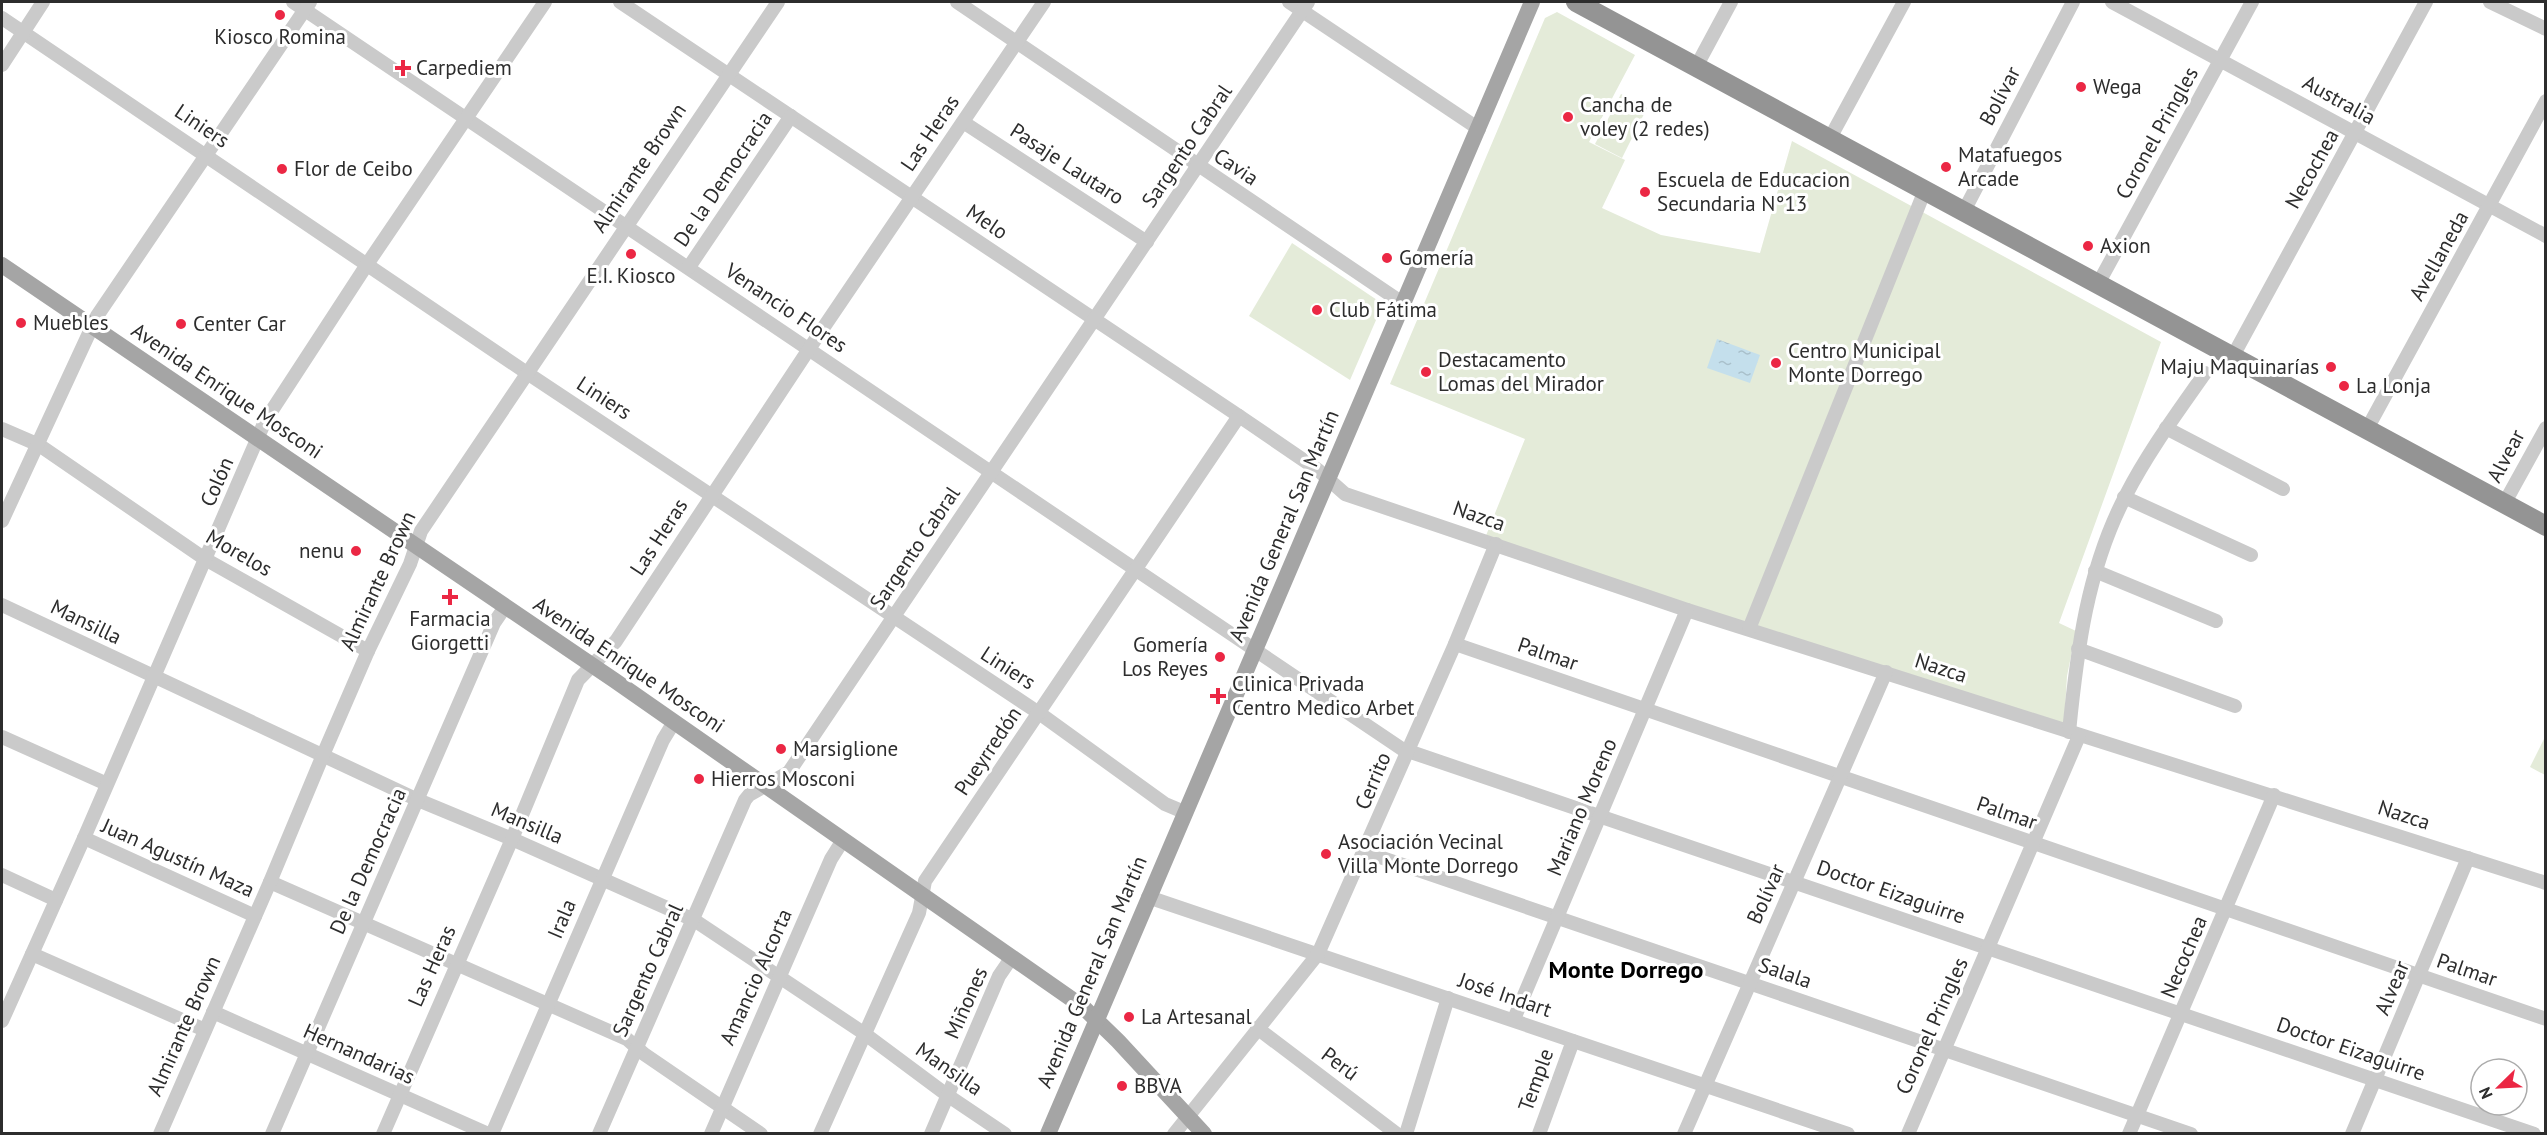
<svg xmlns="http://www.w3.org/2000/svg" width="2547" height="1135" viewBox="0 0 2547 1135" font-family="'PT Sans',sans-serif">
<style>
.pitch{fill:#e4ebd9}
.water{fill:url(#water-ripples)}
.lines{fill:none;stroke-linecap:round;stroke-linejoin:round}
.minor{stroke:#cacaca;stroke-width:14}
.major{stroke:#a5a5a5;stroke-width:16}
.highway{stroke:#949494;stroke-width:20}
.poi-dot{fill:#eb2744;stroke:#fff;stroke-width:2}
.labels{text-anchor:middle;stroke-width:6;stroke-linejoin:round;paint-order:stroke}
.poi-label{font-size:21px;fill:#2d2d2d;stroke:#fff;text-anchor:start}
.street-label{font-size:21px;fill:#2d2d2d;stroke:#fff}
.quarter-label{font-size:24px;font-weight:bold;fill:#000;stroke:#fff}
</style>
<defs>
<pattern id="water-ripples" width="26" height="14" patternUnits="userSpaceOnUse" patternTransform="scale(1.5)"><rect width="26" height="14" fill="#c4dfec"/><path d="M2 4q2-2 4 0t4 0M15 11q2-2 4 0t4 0" fill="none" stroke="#a9c0cb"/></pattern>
</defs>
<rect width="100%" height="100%" fill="#fff"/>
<g class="pitch">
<path d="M1557 12 1635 55 1589 142 1625 160 1602 208 1661 235 1760 253 1792 141 2161 342 2059 623 2076 631 2067 676 2064 726 1485 538 1525 439 1390 384 1545 18Z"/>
<path d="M1621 94 1647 108 1622 158 1595 144Z"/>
<path d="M1292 243 1383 304 1350 380 1249 316Z"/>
<path d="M2544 739 2546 740 2545 775 2530 767Z"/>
</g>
<path class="water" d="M1717 339 1760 355 1750 383 1707 368Z"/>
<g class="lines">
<g class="minor">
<path d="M293 2 1402 749 2534 1134"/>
<path d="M620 2 1239 416 1318 470 1345 494 1687 610 2546 883"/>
<path d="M957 2 1404 304"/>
<path d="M1289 2 1479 129"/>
<path d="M2112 2 2546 236"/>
<path d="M2490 2 2546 29"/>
<path d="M2 18 527 373 1039 713 1165 804 1184 812"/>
<path d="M2 65 43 2"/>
<path d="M1696 67 1731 2"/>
<path d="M963 122 1147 242"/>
<path d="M1829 140 1904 2"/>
<path d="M1964 211 2073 2"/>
<path d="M689 267 791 116"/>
<path d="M2098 284 2252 2"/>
<path d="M2233 356 2426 2"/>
<path d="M2166 428 2283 489"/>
<path d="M2 429 39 445 205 559 368 651"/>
<path d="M2367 429 2546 101"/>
<path d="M2124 497 2251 555"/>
<path d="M2504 504 2546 428"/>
<path d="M2 521 97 316 310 2"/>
<path d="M2095 571 2216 621"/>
<path d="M2 605 418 800 512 839 694 920 865 1034 947 1095 1005 1134"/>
<path d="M1749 629 1925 190"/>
<path d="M1455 644 2546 1019"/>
<path d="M2078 649 2235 706"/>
<path d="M2069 732C2077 651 2087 569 2126 495 2148 452 2177 413 2205 373"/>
<path d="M2 737 107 784"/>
<path d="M84 838 255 916"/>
<path d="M1365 852 2191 1134"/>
<path d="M2 875 56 900"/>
<path d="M270 882 627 1039 644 1054 761 1134"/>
<path d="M1148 897 1848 1134"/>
<path d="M32 954 205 1030"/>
<path d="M213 1012 488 1134"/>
<path d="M1514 1019 1687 610"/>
<path d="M2 1021 84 838 265 421 368 263 545 2"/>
<path d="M1257 1028 1397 1134"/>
<path d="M160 1134 270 882 323 755 368 651 410 564 421 531 778 2"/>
<path d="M272 1134 494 623 505 607"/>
<path d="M383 1134 512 839 578 680 616 641 809 349 1044 2"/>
<path d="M492 1134 663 740 674 722"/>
<path d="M599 1134 745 800 749 795 789 772 1308 2"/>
<path d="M711 1134 831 859 843 840"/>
<path d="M820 1134 919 913 925 881 1239 416"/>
<path d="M931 1134 999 976 1012 957"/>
<path d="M1174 1134 1318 954 1455 644 1496 544"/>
<path d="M1406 1134 1448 998"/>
<path d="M1539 1134 1573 1041"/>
<path d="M1684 1134 1886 672"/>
<path d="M1908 1134 2079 736"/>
<path d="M2129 1134 2274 795"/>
<path d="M2352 1134 2468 858"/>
</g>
<g class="major">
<path d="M2 265 614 680 1083 1007 1118 1041 1204 1134"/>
<path d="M1048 1134 1532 2"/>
</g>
<path class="highway" d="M1576 2 2546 526"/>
</g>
<g class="poi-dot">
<circle cx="280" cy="15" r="6"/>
<path d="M400 59h6v6h6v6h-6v6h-6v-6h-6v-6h6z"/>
<circle cx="2081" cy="87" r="6"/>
<circle cx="1568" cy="117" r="6"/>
<circle cx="1946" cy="167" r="6"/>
<circle cx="282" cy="169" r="6"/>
<circle cx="1645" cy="192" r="6"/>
<circle cx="2088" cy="246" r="6"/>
<circle cx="631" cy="254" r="6"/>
<circle cx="1387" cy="258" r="6"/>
<circle cx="1317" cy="310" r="6"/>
<circle cx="21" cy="323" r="6"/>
<circle cx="181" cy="324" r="6"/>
<circle cx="1776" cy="363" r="6"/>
<circle cx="2331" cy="367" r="6"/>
<circle cx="1426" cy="372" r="6"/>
<circle cx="2344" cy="386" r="6"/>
<circle cx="356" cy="551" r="6"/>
<path d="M447 588h6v6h6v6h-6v6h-6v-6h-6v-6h6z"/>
<circle cx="1220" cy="657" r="6"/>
<path d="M1215 687h6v6h6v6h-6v6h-6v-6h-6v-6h6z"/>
<circle cx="781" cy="749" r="6"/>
<circle cx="699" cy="779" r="6"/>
<circle cx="1326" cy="854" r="6"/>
<circle cx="1129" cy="1017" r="6"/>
<circle cx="1122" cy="1086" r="6"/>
</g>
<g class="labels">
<g class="poi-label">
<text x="280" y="44" text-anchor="middle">Kiosco Romina</text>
<text x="416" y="75">Carpediem</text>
<text x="2093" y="94">Wega</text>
<text x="1580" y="112">Cancha de<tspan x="1580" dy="24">voley (2 redes)</tspan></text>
<text x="1958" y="162">Matafuegos<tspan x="1958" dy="24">Arcade</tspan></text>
<text x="294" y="176">Flor de Ceibo</text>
<text x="1657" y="187">Escuela de Educacion<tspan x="1657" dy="24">Secundaria N°13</tspan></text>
<text x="2100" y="253">Axion</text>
<text x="1399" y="265">Gomería</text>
<text x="631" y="283" text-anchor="middle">E.I. Kiosco</text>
<text x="1329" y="317">Club Fátima</text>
<text x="33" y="330">Muebles</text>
<text x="193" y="331">Center Car</text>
<text x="1788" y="358">Centro Municipal<tspan x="1788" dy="24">Monte Dorrego</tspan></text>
<text x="1438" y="367">Destacamento<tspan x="1438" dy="24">Lomas del Mirador</tspan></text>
<text x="2319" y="374" text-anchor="end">Maju Maquinarías</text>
<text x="2356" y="393">La Lonja</text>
<text x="344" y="558" text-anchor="end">nenu</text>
<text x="450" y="626" text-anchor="middle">Farmacia<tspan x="450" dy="24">Giorgetti</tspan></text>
<text x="1208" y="652" text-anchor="end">Gomería<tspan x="1208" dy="24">Los Reyes</tspan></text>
<text x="1232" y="691">Clinica Privada<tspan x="1232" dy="24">Centro Medico Arbet</tspan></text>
<text x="793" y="756">Marsiglione</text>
<text x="711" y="786">Hierros Mosconi</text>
<text x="1338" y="849">Asociación Vecinal<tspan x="1338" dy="24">Villa Monte Dorrego</tspan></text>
<text x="1141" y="1024">La Artesanal</text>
<text x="1134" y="1093">BBVA</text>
</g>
<g class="street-label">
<text transform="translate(2000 96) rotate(-62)" y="7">Bolívar</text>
<text transform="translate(2339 100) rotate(29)" y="7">Australia</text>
<text transform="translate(202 126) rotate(34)" y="7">Liniers</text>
<text transform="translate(930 133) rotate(-56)" y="7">Las Heras</text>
<text transform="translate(2157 133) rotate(-61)" y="7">Coronel Pringles</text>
<text transform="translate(1187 146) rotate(-56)" y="7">Sargento Cabral</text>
<text transform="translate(1067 164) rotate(33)" y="7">Pasaje Lautaro</text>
<text transform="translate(1236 167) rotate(34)" y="7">Cavia</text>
<text transform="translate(639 168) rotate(-56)" y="7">Almirante Brown</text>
<text transform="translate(2312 169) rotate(-61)" y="7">Necochea</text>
<text transform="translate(723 179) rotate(-56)" y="7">De la Democracia</text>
<text transform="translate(987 222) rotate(34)" y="7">Melo</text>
<text transform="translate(2439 256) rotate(-61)" y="7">Avellaneda</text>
<text transform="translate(786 308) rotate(34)" y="7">Venancio Flores</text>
<text transform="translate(227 391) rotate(34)" y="7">Avenida Enrique Mosconi</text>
<text transform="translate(604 398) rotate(33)" y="7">Liniers</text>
<text transform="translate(2506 456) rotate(-62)" y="7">Alvear</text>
<text transform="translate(217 482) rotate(-66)" y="7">Colón</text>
<text transform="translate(1479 516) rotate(19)" y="7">Nazca</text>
<text transform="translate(1284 526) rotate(-67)" y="7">Avenida General San Martín</text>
<text transform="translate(659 537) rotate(-57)" y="7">Las Heras</text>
<text transform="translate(915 548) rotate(-56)" y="7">Sargento Cabral</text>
<text transform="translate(239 553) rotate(30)" y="7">Morelos</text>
<text transform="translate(378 581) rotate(-65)" y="7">Almirante Brown</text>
<text transform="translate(86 622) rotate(26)" y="7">Mansilla</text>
<text transform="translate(1548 654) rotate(19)" y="7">Palmar</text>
<text transform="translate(629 665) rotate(34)" y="7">Avenida Enrique Mosconi</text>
<text transform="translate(1008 668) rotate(33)" y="7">Liniers</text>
<text transform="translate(1941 668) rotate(18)" y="7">Nazca</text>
<text transform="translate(988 751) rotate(-56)" y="7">Pueyrredón</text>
<text transform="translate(1373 781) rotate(-67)" y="7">Cerrito</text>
<text transform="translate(1582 807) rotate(-67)" y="7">Mariano Moreno</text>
<text transform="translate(2007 813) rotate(19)" y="7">Palmar</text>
<text transform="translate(2404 815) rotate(18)" y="7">Nazca</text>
<text transform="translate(527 823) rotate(23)" y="7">Mansilla</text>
<text transform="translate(178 858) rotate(24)" y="7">Juan Agustín Maza</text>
<text transform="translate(368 861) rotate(-66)" y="7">De la Democracia</text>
<text transform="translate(1891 892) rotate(19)" y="7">Doctor Eizaguirre</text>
<text transform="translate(1766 894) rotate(-66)" y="7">Bolívar</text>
<text transform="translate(562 919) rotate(-67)" y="7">Irala</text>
<text transform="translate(2184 957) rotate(-67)" y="7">Necochea</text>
<text transform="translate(432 966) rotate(-66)" y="7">Las Heras</text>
<text transform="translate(648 970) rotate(-66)" y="7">Sargento Cabral</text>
<text transform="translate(2467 970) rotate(19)" y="7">Palmar</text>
<text transform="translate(1092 972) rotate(-67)" y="7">Avenida General San Martín</text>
<text transform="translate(1785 973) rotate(19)" y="7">Salala</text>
<text transform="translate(756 977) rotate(-66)" y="7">Amancio Alcorta</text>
<text transform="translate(2392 988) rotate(-67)" y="7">Alvear</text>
<text transform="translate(1505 995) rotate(19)" y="7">José Indart</text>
<text transform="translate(966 1003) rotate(-66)" y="7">Miñones</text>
<text transform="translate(184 1026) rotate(-66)" y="7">Almirante Brown</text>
<text transform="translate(1932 1026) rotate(-66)" y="7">Coronel Pringles</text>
<text transform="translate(2351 1049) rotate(19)" y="7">Doctor Eizaguirre</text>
<text transform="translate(359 1054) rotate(24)" y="7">Hernandarias</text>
<text transform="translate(1340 1064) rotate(37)" y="7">Perú</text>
<text transform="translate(949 1069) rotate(35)" y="7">Mansilla</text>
<text transform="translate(1536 1080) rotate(-70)" y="7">Temple</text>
</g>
<g class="quarter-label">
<text x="1626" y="978">Monte Dorrego</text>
</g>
</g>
<rect width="2547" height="1135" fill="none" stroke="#2d2d2d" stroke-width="6"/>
<g transform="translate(2499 1087) rotate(246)"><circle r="28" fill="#ffffff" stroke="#ababab" stroke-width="1.5"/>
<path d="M0-4.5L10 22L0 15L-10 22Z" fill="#eb2744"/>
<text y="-9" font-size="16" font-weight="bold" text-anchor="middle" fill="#2d2d2d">N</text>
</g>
</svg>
